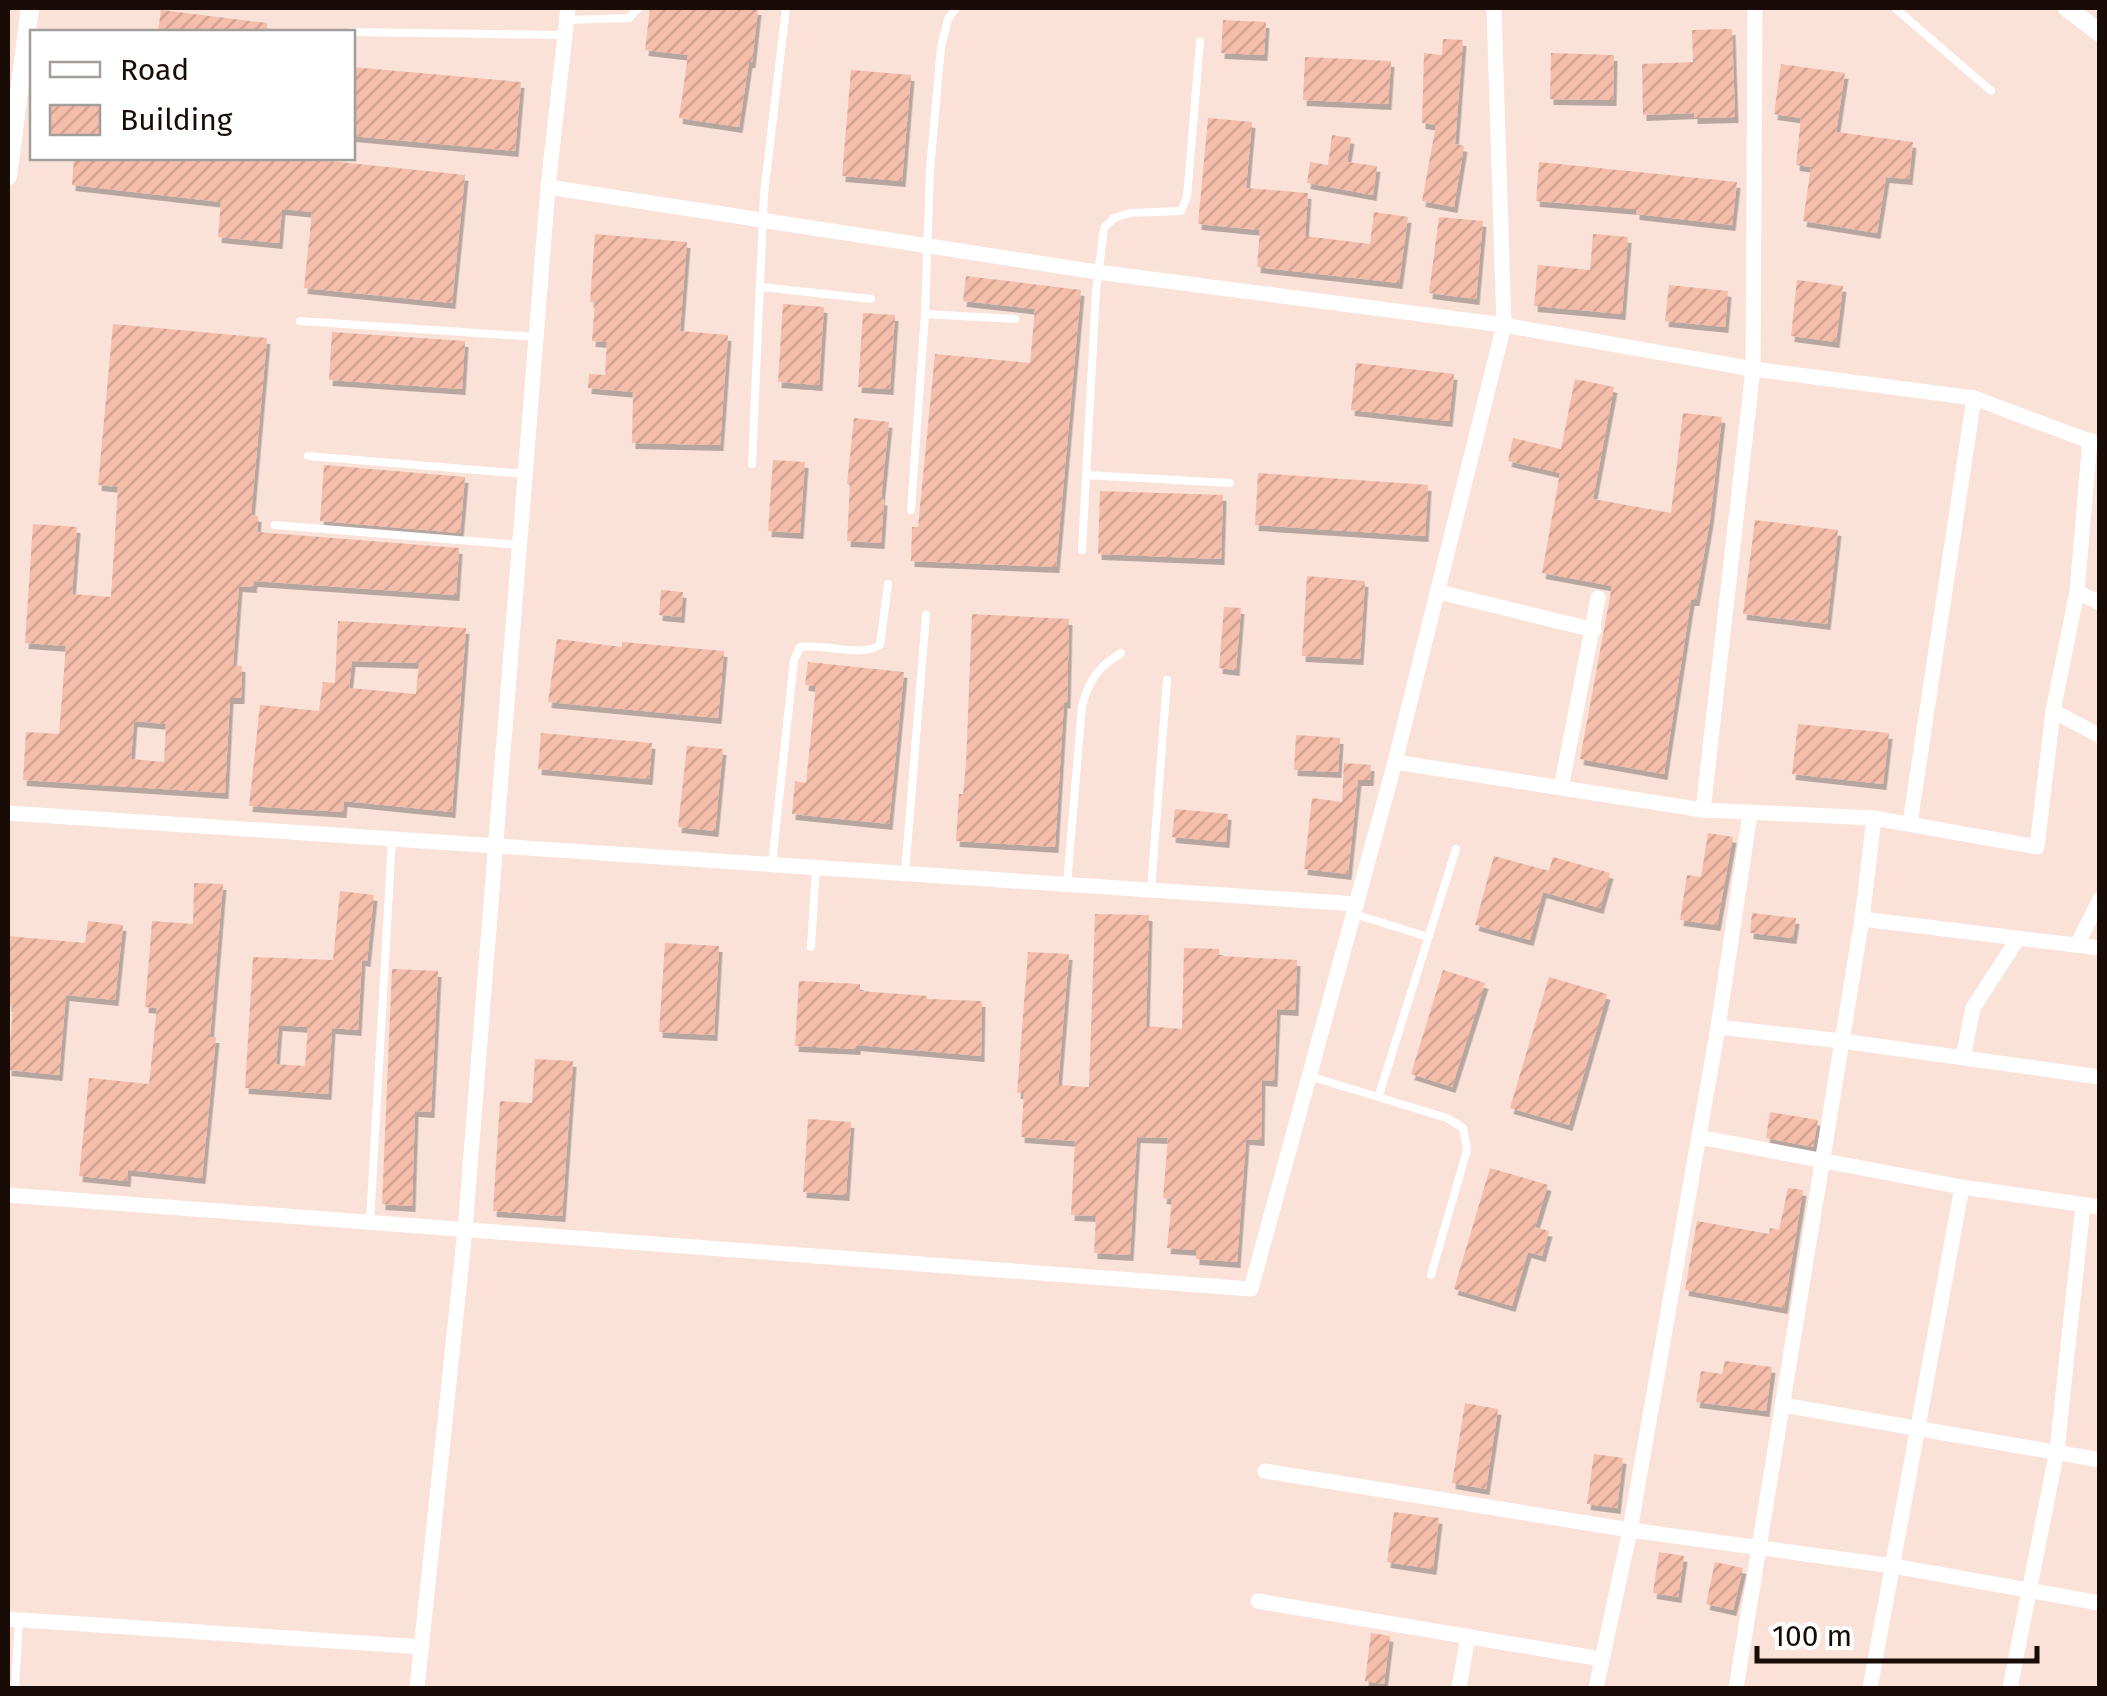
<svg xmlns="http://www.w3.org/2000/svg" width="2107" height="1696" viewBox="0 0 2107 1696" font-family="'Fira Sans',sans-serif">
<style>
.building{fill:url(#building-hatch);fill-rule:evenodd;filter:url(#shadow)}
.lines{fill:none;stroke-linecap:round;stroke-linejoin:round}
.service{stroke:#fff;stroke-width:8}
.minor{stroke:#fff;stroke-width:15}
.tertiary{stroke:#fff;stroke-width:18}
</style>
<defs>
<pattern id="building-hatch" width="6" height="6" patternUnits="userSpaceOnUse" patternTransform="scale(2.5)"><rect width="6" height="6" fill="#f4beaa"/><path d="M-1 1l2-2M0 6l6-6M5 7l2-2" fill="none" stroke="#d1a291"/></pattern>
<filter id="shadow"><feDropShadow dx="3.5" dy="6" stdDeviation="0" flood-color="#0004"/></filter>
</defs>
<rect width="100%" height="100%" fill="#fae2d9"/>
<g class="building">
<path d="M650 8 758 9 752 62H749L739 127 679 118 688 55 645 50Z"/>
<path d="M161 10 267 23V32H158Z"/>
<path d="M1223 20 1266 22 1264 55 1221 53Z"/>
<path d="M1732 29 1735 117 1694 118V113L1643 115 1642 64 1693 62 1692 30Z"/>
<path d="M1443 39 1463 40 1455 144 1464 146 1454 207 1422 201 1436 125 1422 123 1424 53 1442 55Z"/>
<path d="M1551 53 1614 55 1613 100 1550 99Z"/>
<path d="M1305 57 1391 61 1388 104 1303 100Z"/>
<path d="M1781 64 1845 73 1836 132 1913 142 1909 179 1886 177 1877 233 1803 221 1811 167 1796 165 1801 118 1774 114Z"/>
<path d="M352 67 521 82 515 151 352 136Z"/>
<path d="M851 70 911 75 902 181 842 176Z"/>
<path d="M1208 118 1252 122 1246 188 1308 193 1305 236 1370 244 1374 212 1408 217 1399 283 1257 267 1260 230 1198 224Z"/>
<path d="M1332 135 1351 138 1347 162 1377 166 1373 195 1307 183 1310 162 1328 165Z"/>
<path d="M74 158H300L465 175 452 303 304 288 312 212 282 209 279 243 218 237 221 202 72 185Z"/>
<path d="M1539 162 1737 182 1732 225 1636 214V209L1536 201Z"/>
<path d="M1439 217 1483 221 1476 299 1429 293Z"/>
<path d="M595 234 687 242 680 331 728 335 720 445 632 443 633 392 588 388 589 374 605 375 607 342 592 341 595 302H590Z"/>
<path d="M1593 234 1628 237 1622 314 1534 306 1538 265 1590 270Z"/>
<path d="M966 276 1081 290 1056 567 911 561 912 527H918L935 354 1030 363 1035 309 963 301Z"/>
<path d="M1797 280 1843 286 1836 342 1791 336Z"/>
<path d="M1669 285 1728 291 1725 327 1665 321Z"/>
<path d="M783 304 824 307 819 385 778 382Z"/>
<path d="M863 313 895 315 890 389 858 387Z"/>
<path d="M113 324 267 338 251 515 258 516 257 532 459 548 456 595 254 581 253 587 239 586 233 665 242 666 241 698H230L225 793 23 780 26 732 59 734 66 646 25 643 33 524 77 527 72 594 111 597 118 487 98 485ZM134 721 166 724 164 762 131 759Z"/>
<path d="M332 332 465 341 462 389 329 380Z"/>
<path d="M1356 363 1454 374 1449 421 1351 410Z"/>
<path d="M1575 379 1614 387 1593 499 1671 513 1683 413 1722 417 1710 520 1696 600H1691L1664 774 1580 759 1612 586 1542 573 1560 473 1508 461 1513 438 1561 449Z"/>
<path d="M854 418 889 422 881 499 884 500 881 543 847 541 850 485 847 484Z"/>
<path d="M773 460 805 462 800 533 768 531Z"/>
<path d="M324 465 465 477 460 533 320 521Z"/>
<path d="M1258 473 1428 485 1425 536 1255 525Z"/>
<path d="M1100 491 1223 495 1221 559 1098 554Z"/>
<path d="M1755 520 1838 530 1827 624 1743 614Z"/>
<path d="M1307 576 1365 581 1360 659 1302 656Z"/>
<path d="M661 590 683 592 681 617 659 615Z"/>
<path d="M1224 607 1241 608 1236 670 1219 668Z"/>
<path d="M972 614 1069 619 1067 703 1064 702 1055 847 956 841 959 794H963L966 764Z"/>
<path d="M338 621 466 628 452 812 344 801 343 812 249 806 260 705 319 711 323 682 335 683ZM352 661 419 663 416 694 349 688Z"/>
<path d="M557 639 622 647V642L724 651 718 718 548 702Z"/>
<path d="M808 662 904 672 889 824 792 814 795 781 806 783 816 686 805 685Z"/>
<path d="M1798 724 1889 733 1883 784 1792 774Z"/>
<path d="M541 733 652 743 649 779 538 769Z"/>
<path d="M1296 735 1340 738 1338 772 1294 770Z"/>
<path d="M687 746 723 749 715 831 678 827Z"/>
<path d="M1344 763 1371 765 1370 780H1358L1348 874 1304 869 1312 798 1342 802Z"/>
<path d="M1175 809 1228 814 1226 842 1172 837Z"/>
<path d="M1708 833 1733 837 1717 925 1680 920 1687 875 1701 877Z"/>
<path d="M1494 856 1549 871 1553 857 1610 873 1600 908 1543 892 1530 940 1475 925Z"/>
<path d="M194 883 223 884 210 1037H216L202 1178 128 1170 127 1181 79 1176 89 1078 149 1084 157 1008 145 1007 152 921 193 924Z"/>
<path d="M340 891 374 895 367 961 362 960 358 1030 332 1028 328 1094 245 1088 253 957 333 960ZM279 1025 308 1027 305 1066 276 1064Z"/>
<path d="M1752 913 1796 918 1793 938 1750 933Z"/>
<path d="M1095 914 1149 915 1146 1026 1182 1029 1184 948 1219 949V956L1297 960 1295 1010 1277 1009 1274 1081 1262 1080 1261 1140 1246 1139 1237 1262 1196 1259V1250L1167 1248 1172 1199 1163 1198 1168 1138 1137 1137 1130 1255 1094 1253 1096 1216 1071 1215 1075 1141 1021 1137 1024 1093H1017L1028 952 1069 954 1058 1085 1089 1087Z"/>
<path d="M88 921 123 925 115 1000 66 995 59 1075 8 1070 13 1006H8V936L85 943Z"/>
<path d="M665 943 719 946 714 1035 659 1032Z"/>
<path d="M392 969 438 971 431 1112 415 1111 412 1206 382 1204Z"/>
<path d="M1443 970 1485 983 1452 1087 1411 1074Z"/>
<path d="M1549 977 1607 994 1569 1125 1510 1108Z"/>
<path d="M799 981 860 984V991L927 996V999L982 1001 981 1056 857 1045V1049L795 1046Z"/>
<path d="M535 1059 573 1061 562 1216 493 1211 500 1101 532 1103Z"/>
<path d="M1770 1112 1818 1120 1813 1147 1766 1138Z"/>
<path d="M808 1119 851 1122 846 1195 803 1192Z"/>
<path d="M1490 1168 1548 1185 1535 1227 1549 1231 1542 1256 1528 1252 1512 1306 1454 1289Z"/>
<path d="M1788 1188 1803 1190 1784 1308 1685 1290 1697 1221 1769 1234 1770 1228 1779 1230Z"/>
<path d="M1725 1361 1772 1367 1766 1411 1696 1402 1701 1371 1722 1374Z"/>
<path d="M1465 1403 1498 1409 1486 1489 1452 1483Z"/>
<path d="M1594 1454 1623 1458 1617 1508 1587 1504Z"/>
<path d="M1394 1512 1439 1518 1433 1569 1387 1562Z"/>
<path d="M1659 1552 1684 1556 1678 1597 1653 1593Z"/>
<path d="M1715 1562 1743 1568 1733 1610 1706 1604Z"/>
<path d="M1371 1633 1390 1636 1384 1684 1365 1681Z"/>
</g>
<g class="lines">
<g class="service">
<path d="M1895 8 1991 91"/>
<path d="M567 20 629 18 638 8"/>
<path d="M351 32 565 35"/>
<path d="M762 287 871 299"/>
<path d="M925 314 1015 319"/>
<path d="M300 321 536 337"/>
<path d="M308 456 525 474"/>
<path d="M752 464 764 194 786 8"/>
<path d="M1086 475 1230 483"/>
<path d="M911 510 925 314 930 170 941 47 948 19 956 8"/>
<path d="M275 525 519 545"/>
<path d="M1082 550 1096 291 1104 228 1114 218 1130 213 1181 211 1187 197 1200 42"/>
<path d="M772 864 794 660 800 647C824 643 860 658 880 645L888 584"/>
<path d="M905 873 926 615"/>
<path d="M1067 884 1082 706C1089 680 1098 667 1121 653"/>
<path d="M1151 890 1167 680"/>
<path d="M1354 914 1428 937"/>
<path d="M811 947 816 867"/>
<path d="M1309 1076 1447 1118 1463 1128 1467 1150 1431 1275"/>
<path d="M1379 1095 1456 849"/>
<path d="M370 1222 392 839"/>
<path d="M15 1688 19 1620"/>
</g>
<g class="minor">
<path d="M548 187 1097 272 1504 325 1753 369 1974 398 2100 445"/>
<path d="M1439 592 1594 630"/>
<path d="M2077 592 2100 603"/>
<path d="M2053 711 2100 736"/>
<path d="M1395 762 1703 810 1874 818 2037 847 2053 711 2077 592 2090 440"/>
<path d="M1561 788 1598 598"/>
<path d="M1703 810 1753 369 1755 8"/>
<path d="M8 813 1357 904"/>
<path d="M1910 823 1974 398"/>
<path d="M1862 919 2100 948"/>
<path d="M2077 945 2100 899"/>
<path d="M1718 1027 1842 1041 2100 1077"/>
<path d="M1963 1058 1973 1008 2017 940"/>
<path d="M1699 1137 1962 1187 2100 1207"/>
<path d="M8 1195 1251 1289 1395 762 1504 325 1494 8"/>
<path d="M1783 1405 2100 1460"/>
<path d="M1265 1471 1630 1530 1893 1566 2100 1603"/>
<path d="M1258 1601 1601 1659"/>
<path d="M8 1619 422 1647"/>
<path d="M417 1688 465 1230 548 187 568 8"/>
<path d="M1459 1688 1468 1636"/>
<path d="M1596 1688 1630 1530 1718 1027 1750 814"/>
<path d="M1736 1688 1862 919 1874 818"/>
<path d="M1870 1688 1962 1187"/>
<path d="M2010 1688 2057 1450 2083 1205"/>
</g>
<g class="tertiary">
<path d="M2067 8 2100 33"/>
<path d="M8 176 30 8"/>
</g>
</g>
<rect width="2107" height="1696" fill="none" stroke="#190c07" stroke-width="20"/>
<rect x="30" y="30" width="325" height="130" fill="#ffffff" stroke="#a39e9c" stroke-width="2.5"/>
<rect x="50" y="62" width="50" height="15" fill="#ffffff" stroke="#a39e9c" stroke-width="2.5"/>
<text x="120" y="80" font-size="30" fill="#190c07">Road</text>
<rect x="50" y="105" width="50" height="30" fill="url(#building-hatch)" stroke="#a39e9c" stroke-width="2.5"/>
<text x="120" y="130" font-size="30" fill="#190c07">Building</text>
<path d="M1757 1646v15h280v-15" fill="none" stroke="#190c07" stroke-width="5"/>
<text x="1772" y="1646" font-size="30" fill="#190c07" stroke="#ffffff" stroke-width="8" paint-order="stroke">100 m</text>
</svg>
